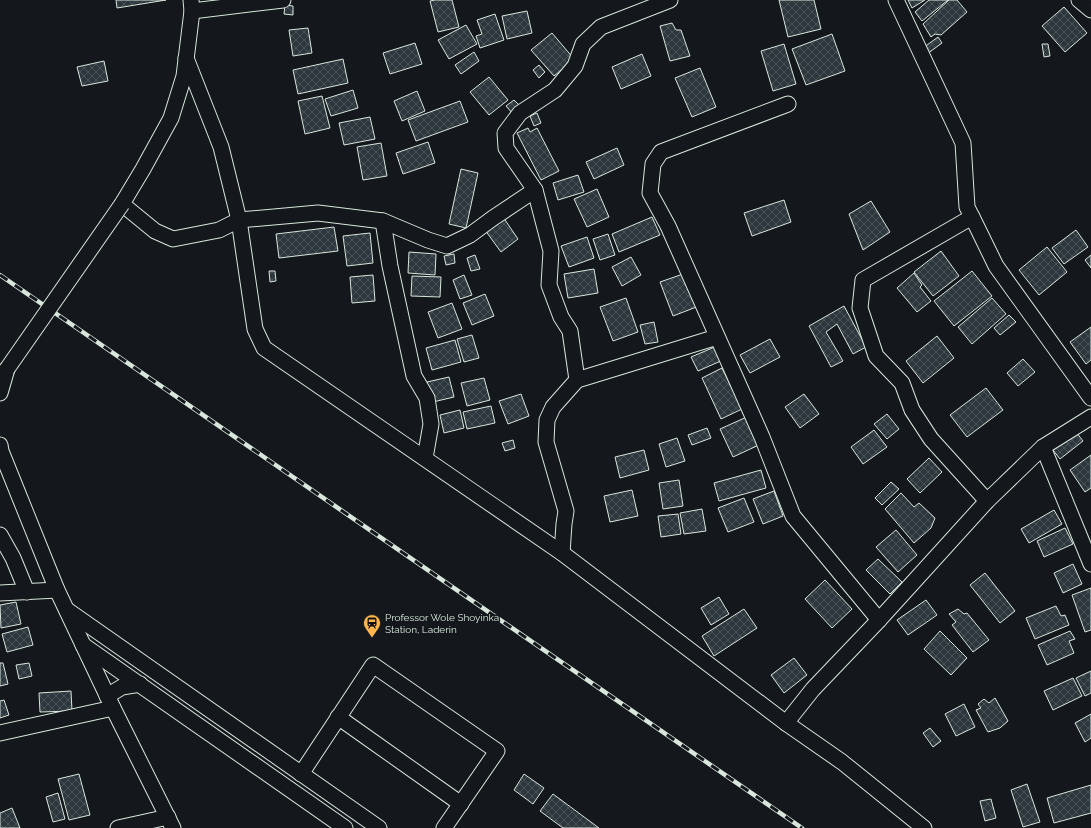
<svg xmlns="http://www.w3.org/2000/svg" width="1091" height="828" viewBox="0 0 1091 828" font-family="Raleway,sans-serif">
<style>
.building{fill:url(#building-cross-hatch);stroke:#d8e6dc}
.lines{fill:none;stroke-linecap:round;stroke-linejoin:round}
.minor-casing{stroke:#d8e6dc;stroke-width:17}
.minor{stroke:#14181c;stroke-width:15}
.rail-casing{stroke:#d8e6dc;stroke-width:4.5}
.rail{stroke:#14181c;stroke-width:3;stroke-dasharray:9;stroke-linecap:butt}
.minor-bridge-casing{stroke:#d8e6dc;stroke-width:17;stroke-linecap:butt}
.minor-bridge{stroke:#14181c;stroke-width:15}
.labels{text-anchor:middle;stroke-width:3;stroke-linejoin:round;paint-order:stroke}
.poi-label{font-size:10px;fill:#d8e6dc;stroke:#14181c;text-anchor:start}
</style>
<defs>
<pattern id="building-cross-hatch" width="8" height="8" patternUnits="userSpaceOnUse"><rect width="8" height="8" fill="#2c363c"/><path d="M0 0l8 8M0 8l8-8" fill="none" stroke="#4a5358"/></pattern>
</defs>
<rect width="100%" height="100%" fill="#14181c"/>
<g class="building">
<path d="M116 0H166L117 8Z"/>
<path d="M435 0H452L459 27 438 32 430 1Z"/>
<path d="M779 0H814L821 29 788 37Z"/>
<path d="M908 0H925L912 8Z"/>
<path d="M929 0H948L922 21 915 12Z"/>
<path d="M949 0H957L967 12 941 35 935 34 931 37 923 24Z"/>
<path d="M285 5 293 6V15L284 14Z"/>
<path d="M1064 7 1087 33 1065 52 1042 26Z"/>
<path d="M527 11 532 33 507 39 502 16Z"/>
<path d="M495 14 504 40 480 48 476 36 482 34 477 20Z"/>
<path d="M672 23 676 30H681L690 56 670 61 660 26Z"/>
<path d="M466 25 477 44 449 59 438 40Z"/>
<path d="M308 28 312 53 293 56 289 30Z"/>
<path d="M552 33 574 59 554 76 531 50Z"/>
<path d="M832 34 845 71 806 85 792 49Z"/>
<path d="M938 37 942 43 927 54 923 48Z"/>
<path d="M415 43 422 64 390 74 383 53Z"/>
<path d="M784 44 796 84 773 91 761 51Z"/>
<path d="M1042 44H1048L1050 56 1044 57Z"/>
<path d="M474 52 479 61 461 74 455 65Z"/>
<path d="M642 54 651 76 621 89 612 67Z"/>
<path d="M343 59 348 83 298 94 293 70Z"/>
<path d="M104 61 108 81 82 86 77 67Z"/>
<path d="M539 65 545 72 539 78 533 70Z"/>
<path d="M700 68 716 107 692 117 675 78Z"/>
<path d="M489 77 508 100 489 115 470 92Z"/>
<path d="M353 90 358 108 331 116 325 99Z"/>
<path d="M417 91 425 111 402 121 394 101Z"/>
<path d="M322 96 330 128 305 134 298 101Z"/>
<path d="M514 100 521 107 513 114 506 106Z"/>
<path d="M460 101 468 122 416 141 408 120Z"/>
<path d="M537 113 541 123 534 126 530 116Z"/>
<path d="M370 117 375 139 344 145 339 123Z"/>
<path d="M528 128 530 132 537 128 559 171 541 180 517 133Z"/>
<path d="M428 142 435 163 403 174 396 153Z"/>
<path d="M381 143 387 176 363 180 357 147Z"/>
<path d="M617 148 624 165 594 179 586 162Z"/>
<path d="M461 169 478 173 466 228 449 224Z"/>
<path d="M578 175 584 192 558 200 553 183Z"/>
<path d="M597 189 609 217 587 227 574 199Z"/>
<path d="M784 200 791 222 752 236 744 213Z"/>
<path d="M871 201 890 232 863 250 849 214Z"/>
<path d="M503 217 518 239 501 252 485 230Z"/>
<path d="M652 217 660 235 619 252 612 234Z"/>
<path d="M334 227 338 251 279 258 276 234Z"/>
<path d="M1076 230 1088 247 1064 264 1052 248Z"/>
<path d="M370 233 373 263 347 266 343 236Z"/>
<path d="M608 234 615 255 600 260 593 239Z"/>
<path d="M587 237 594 258 569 267 561 246Z"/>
<path d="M1047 247 1067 272 1039 295 1019 270Z"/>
<path d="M941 251 959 276 933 296 914 272Z"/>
<path d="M409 252 436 254 435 275 408 273Z"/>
<path d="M454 254 455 263 446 265 444 256Z"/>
<path d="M475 255 480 269 471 271 467 258Z"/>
<path d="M1091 255V268L1085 260Z"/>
<path d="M631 257 641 275 622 286 612 267Z"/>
<path d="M594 269 598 293 568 298 564 274Z"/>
<path d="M269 271H275L276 281 270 282Z"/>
<path d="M972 271 992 296 954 326 934 301Z"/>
<path d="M686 273 699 306 673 316 660 282Z"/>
<path d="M914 273 922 285 920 287 931 301 917 312 897 288Z"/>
<path d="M373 275 375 301 352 303 350 277Z"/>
<path d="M464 275 472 295 460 299 453 280Z"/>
<path d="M412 276 441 277 440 297 411 296Z"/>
<path d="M485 294 494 316 472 325 463 303Z"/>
<path d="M626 298 638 332 613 341 600 307Z"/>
<path d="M992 298 1006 314 972 344 958 327Z"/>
<path d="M452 303 462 329 438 338 428 312Z"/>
<path d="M844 306 866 347 853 354 837 324 826 332 843 361 831 367 809 326Z"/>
<path d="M1009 315 1016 322 1000 335 994 328Z"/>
<path d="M654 322 658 342 645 344 640 325Z"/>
<path d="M1091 327V360L1086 364 1070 342Z"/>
<path d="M472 335 479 358 464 362 457 339Z"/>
<path d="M937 336 954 358 923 383 906 361Z"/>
<path d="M770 339 780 357 750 373 740 355Z"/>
<path d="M455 340 461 362 432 370 426 348Z"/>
<path d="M717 346 723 360 698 371 691 357Z"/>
<path d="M1023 359 1035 372 1018 386 1007 373Z"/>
<path d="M722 368 742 409 721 419 702 378Z"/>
<path d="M449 377 454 397 433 402 427 382Z"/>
<path d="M484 378 490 400 467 406 461 383Z"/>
<path d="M986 388 1003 410 967 437 950 415Z"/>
<path d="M521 394 529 416 508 424 499 401Z"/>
<path d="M804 394 819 414 800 428 785 407Z"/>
<path d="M491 406 495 423 467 429 463 412Z"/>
<path d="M460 410 464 428 444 433 440 415Z"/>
<path d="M887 414 899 429 887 439 874 424Z"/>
<path d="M749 416 761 444 733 457 720 429Z"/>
<path d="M707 428 711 438 692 445 688 435Z"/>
<path d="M874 430 887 447 863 464 851 447Z"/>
<path d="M1076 432 1083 441 1060 459 1053 450Z"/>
<path d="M677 438 685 461 666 467 659 444Z"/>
<path d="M513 440 515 448 505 451 502 443Z"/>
<path d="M644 450 649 470 620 478 615 457Z"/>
<path d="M1091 455V488L1085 492 1070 470Z"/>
<path d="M929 458 942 472 920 493 907 479Z"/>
<path d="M761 470 766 488 719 501 714 483Z"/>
<path d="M679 480 683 506 663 509 659 483Z"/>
<path d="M891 482 899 489 882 505 875 498Z"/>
<path d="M632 490 638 516 610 522 604 496Z"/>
<path d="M774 491 783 516 763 524 753 499Z"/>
<path d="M901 493 914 507 919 503 935 518 931 528 914 543 885 509Z"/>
<path d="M744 498 754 522 728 532 718 508Z"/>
<path d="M702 509 706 531 684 534 680 513Z"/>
<path d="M1054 510 1062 524 1029 543 1021 529Z"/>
<path d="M678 514 681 534 661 537 658 516Z"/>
<path d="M1065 528 1073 544 1044 557 1037 541Z"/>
<path d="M896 530 917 555 898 572 876 547Z"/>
<path d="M878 559 902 582 890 594 866 570Z"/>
<path d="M1073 564 1082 584 1063 593 1054 573Z"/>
<path d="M985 573 1015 611 1000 623 970 585Z"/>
<path d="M825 580 852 609 832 628 805 599Z"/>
<path d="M1091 588V630L1085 632 1072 595Z"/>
<path d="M719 597 729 614 711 625 701 608Z"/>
<path d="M926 600 937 615 908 635 897 620Z"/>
<path d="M16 602 21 624 1 628 0 605Z"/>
<path d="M1056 606 1061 616 1065 615 1069 625 1035 639 1026 618Z"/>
<path d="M744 609 757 628 714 656 702 636Z"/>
<path d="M958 609 964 614 967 613 989 640 973 652 952 625 956 622 949 614Z"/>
<path d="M28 627 33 645 7 652 2 634Z"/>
<path d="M940 631 967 658 951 675 924 649Z"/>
<path d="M1070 631 1075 639 1069 641 1074 653 1047 665 1038 645Z"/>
<path d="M794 658 807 675 784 693 771 675Z"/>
<path d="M0 663H3L8 684 0 686Z"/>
<path d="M29 663 32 676 19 679 16 665Z"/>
<path d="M1091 671V693L1085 696 1076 678Z"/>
<path d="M1073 678 1082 696 1053 710 1044 691Z"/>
<path d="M71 691 72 711 40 712 39 693Z"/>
<path d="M995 698 1008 721 1000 728 988 732 976 710 981 708 978 704 984 699 989 703Z"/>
<path d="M4 700 9 715 0 718V701Z"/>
<path d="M964 704 975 727 956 736 945 714Z"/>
<path d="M1091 714V738L1085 742 1075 723Z"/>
<path d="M930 728 941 741 933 747 923 733Z"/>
<path d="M79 774 90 815 69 820 58 779Z"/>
<path d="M524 774 544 788 533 804 514 790Z"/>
<path d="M1027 784 1040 822 1023 827 1011 790Z"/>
<path d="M1091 785V813L1054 823 1047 798Z"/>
<path d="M58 793 65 819 53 822 46 797Z"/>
<path d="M553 794 599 828H563L540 811Z"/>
<path d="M991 799 996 818 985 821 980 801Z"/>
<path d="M12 808 20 828H0V813Z"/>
</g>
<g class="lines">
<g class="minor-casing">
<g id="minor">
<path d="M191 0 192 11 184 76 171 118 143 169 122 204 155 231 173 239 219 230 239 220 318 213 383 221 428 240 447 246 470 235 493 218 535 190"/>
<path d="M896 0 963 143 967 207 978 229 996 266 1091 398"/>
<path d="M1079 0 1091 10"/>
<path d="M192 11 283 0"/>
<path d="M186 58 221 147 239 220 255 329 264 348 562 553 786 723 842 762 924 828"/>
<path d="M788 104 661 152 653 164 650 193 668 226 762 437 793 516 879 620"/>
<path d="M972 217 863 280 860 308 876 356 902 383 912 410 931 439 987 501"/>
<path d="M383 221 390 266 414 376 427 398 431 424 425 458"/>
<path d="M577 380 570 331 561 317 549 285 551 251 535 190 506 148 505 133 520 113 555 90 575 66 583 44 601 27 670 0"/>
<path d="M0 393 7 369"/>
<path d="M0 445 1 451 57 590 113 708 173 828"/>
<path d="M1043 447 1091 564"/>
<path d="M0 535 13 558 27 592"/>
<path d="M562 553 564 524 566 511 546 442 547 420 553 407 577 380 717 337"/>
<path d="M0 593 57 590"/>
<path d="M67 610 379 828"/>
<path d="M83 645 345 828"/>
<path d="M107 696 122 687 140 684"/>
<path d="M338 717 461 804"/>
<path d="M786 723 813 689 879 620 987 501 1043 447 1091 417"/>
<path d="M0 733 113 708"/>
<path d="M301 774 373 665 497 751 444 828"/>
<path d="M118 828 168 817"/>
</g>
</g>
<use href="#minor" class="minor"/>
<g class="rail-casing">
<path id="rail" d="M0 275 802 828"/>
</g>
<use href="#rail" class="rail"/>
<g class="minor-bridge-casing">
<path id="minor-bridge" d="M7 369 122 204"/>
</g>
<use href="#minor-bridge" class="minor-bridge"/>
</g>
<defs>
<g id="station-pin" transform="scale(0.9)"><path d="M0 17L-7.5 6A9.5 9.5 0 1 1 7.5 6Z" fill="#ffb74d" stroke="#14181c"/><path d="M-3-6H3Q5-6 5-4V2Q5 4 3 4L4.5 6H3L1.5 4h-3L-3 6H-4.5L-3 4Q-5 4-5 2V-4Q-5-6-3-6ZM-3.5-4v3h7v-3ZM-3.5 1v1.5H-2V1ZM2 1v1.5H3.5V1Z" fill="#111"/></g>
</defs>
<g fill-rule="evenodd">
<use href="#station-pin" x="372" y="623"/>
</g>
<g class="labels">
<g class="poi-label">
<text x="385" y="621">Professor Wole Shoyinka<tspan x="385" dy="12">Station, Laderin</tspan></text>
</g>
</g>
</svg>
